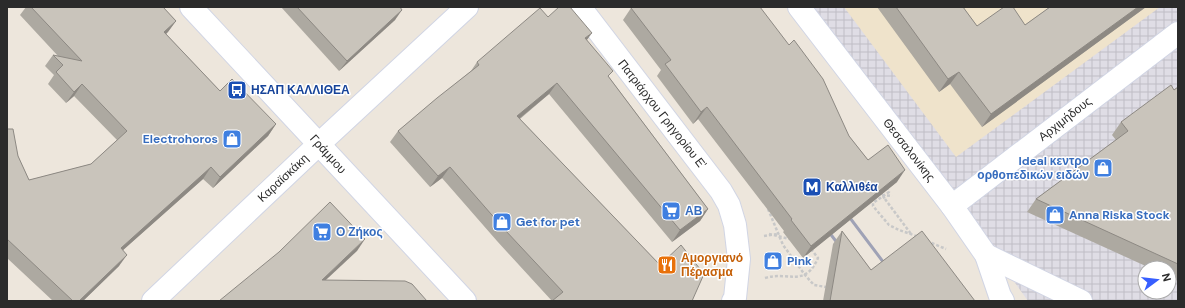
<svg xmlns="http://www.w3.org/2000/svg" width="1185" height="308" viewBox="0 0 1185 308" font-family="'DM Sans',sans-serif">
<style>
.industrial{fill:url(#industrial-grid);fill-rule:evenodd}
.education{fill:#efe3cb}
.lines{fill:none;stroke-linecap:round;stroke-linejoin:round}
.pedestrian-casing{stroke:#d1d5e4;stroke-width:24}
.minor-casing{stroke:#d1d5e4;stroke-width:24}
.tertiary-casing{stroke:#d1d5e4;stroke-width:24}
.path{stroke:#c8c8c8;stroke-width:2.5;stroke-dasharray:3 2;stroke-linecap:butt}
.pedestrian{stroke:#fff;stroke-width:22}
.minor{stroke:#fff;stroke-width:22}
.tertiary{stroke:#fff;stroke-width:22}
.rail{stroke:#9fa2b6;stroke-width:3}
.path-bridge{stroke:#c8c8c8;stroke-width:2.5;stroke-dasharray:3 2;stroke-linecap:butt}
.wall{fill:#ada9a1}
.shaded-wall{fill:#8d8983}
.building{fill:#c9c4bb;stroke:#8d8983}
.labels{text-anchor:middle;stroke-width:3;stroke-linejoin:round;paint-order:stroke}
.transit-label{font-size:12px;font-weight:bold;fill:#164399;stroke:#fff;text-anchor:start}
.street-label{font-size:12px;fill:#2b2b2b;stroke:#fff}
.shop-label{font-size:12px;font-weight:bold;fill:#366cbe;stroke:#fff;text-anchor:start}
.food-label{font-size:12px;font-weight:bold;fill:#c56008;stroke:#fff;text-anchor:start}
</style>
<defs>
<pattern id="industrial-grid" width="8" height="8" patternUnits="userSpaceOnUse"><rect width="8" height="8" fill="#dfdde5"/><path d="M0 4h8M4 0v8" fill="none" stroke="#c0bec5"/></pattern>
</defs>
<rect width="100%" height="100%" fill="#ede6dc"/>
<path class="industrial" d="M812 7H1178V301H1028L938 176ZM1145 268H1169V292H1145Z"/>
<path class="education" d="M844 7H1160L956 157Z"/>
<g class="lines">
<g class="pedestrian-casing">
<path id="pedestrian" d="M580 7 721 191 729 205 735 225 739 259 735 298 733 301"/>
</g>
<g class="minor-casing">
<g id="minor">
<path d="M799 7 952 206 986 255 1000 296 1003 301"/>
<path d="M952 206 1178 33"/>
<path d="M986 255 1081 301"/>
<path d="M153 301 319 144 467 7"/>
</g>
</g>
<g class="tertiary-casing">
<path id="tertiary" d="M191 7 465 301"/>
</g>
<g class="path">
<path d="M887 187 889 192 873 203V206L889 225 899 230 919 237"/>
<path d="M885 199 911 234"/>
<path d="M768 209 783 245 805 275 814 285 826 287"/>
<path d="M764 236 778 234"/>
<path d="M927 241 946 249"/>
<path d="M765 278C788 271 805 288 818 258L811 249"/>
</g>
<use href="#pedestrian" class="pedestrian"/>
<use href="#minor" class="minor"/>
<use href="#tertiary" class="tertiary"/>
<g class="rail">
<path d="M844 210 890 271"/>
<path d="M825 227 842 249"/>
</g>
<g class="path-bridge">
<path d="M880 192 885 199"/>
<path d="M882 195 892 196"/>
<path d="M769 234 790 239"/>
</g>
</g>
<g class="wall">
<path d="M26 7H163L176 21 166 34 220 91 276 124 268 136 213 188 203 179 123 250 119 266 83 301H53L7 258V129L18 156 29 180 91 164 117 140 74 96 66 103 48 84 54 75 45 66 53 55 58 56 20 15Z"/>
<path d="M281 7H401L395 20 339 71Z"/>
<path d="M877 7H963L977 26 1025 25 1050 7H1146L982 127 950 84 939 92Z"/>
<path d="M631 8 849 136 868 160 897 182 803 258 783 232 784 231 698 119 693 124 657 76 661 70 623 20Z"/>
<path d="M548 17 587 40 609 77 708 209 700 221 672 242 549 94 520 119 660 265 704 274 552 301 497 241 442 178 430 187 390 142 398 131 471 71 477 62Z"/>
<path d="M1178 87V281L1169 277V268H1150L1027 212 1036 199 1116 140 1112 135 1121 122Z"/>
<path d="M842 231 871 270 975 301H823L833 244Z"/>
</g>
<g class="shaded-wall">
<path d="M1138 7H1146L982 127 991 114Z"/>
<path d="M402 10 395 20 339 71 347 61Z"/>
<path d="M176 21 168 32 156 44 164 32Z"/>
<path d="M592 33 584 44 585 38Z"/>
<path d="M959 72 950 84 939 92 948 79Z"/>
<path d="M557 83 549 94 509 127 517 116Z"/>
<path d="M82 84 74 96 66 103 74 92Z"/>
<path d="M707 107 698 119 693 124 701 112Z"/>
<path d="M276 124 268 136 213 188 220 177Z"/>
<path d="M211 167 203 179 113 259 121 248Z"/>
<path d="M450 167 442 178 430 187 438 176Z"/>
<path d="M905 170 897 182 803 258 811 246Z"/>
<path d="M708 209 700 221 672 242 680 230Z"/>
<path d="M365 239 357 251 313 292 322 280Z"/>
<path d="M127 255 119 266 83 301H79Z"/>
</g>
<g class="building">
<path d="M31 7H163L176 21 164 32 220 91 232 79 276 124 220 177 211 167 121 248 127 255 79 301H73L7 239V129H13L18 156 29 180 91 164 127 131 82 84 74 92 56 72 63 65 53 55 82 61Z"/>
<path d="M297 7H400L402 10 347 61Z"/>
<path d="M559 7H570L592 33 585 38 613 71 608 76 708 209 680 230 557 83 517 116 660 265 681 245 704 274 692 301H552L563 292 505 230 450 167 438 176 398 131 437 98 479 65 477 62 540 8 548 17Z"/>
<path d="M632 7H760L789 45 794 40 823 79 849 136 868 160 888 145 905 170 811 246 791 220 792 219 707 107 701 112 665 64 671 60 631 8Z"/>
<path d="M896 7H963L977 26 1004 7H1013L1025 25 1050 7H1138L991 114 959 72 948 79Z"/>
<path d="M1171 85 1174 90 1178 87V264L1036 199 1128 131 1121 122Z"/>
<path d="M330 202 365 239 322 280 405 281 412 284 427 301H219L279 252Z"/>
<path d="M842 231 871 270 922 231 975 301H830Z"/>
</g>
<defs>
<g id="bus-square" transform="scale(1)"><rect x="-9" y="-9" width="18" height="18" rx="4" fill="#1a4fb4" stroke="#fff"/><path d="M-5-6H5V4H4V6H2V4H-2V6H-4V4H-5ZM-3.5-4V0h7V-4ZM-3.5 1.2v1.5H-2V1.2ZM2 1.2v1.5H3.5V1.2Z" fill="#fff"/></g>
<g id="shop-square" transform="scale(1)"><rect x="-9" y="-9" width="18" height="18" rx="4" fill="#3f7fe0" stroke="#fff"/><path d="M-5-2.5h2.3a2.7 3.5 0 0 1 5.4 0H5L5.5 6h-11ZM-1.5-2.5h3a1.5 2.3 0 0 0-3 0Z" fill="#fff"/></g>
<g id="metro-square" transform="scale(1)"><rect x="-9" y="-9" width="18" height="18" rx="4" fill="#1a4fb4" stroke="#fff"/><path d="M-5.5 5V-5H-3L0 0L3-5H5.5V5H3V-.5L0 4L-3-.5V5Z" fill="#fff"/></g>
<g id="supermarket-square" transform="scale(1)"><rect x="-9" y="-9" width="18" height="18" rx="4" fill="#3f7fe0" stroke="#fff"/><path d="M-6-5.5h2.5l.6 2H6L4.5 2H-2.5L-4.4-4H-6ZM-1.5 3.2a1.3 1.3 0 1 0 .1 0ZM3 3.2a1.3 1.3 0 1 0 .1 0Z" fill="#fff"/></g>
<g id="restaurant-square" transform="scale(1)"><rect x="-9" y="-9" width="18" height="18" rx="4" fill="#e8710a" stroke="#fff"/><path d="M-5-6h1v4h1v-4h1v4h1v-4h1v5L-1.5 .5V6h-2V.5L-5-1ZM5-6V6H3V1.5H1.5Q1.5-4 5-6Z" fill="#fff"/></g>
</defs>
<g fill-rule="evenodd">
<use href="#bus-square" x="237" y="90"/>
<use href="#shop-square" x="232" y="139"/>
<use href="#shop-square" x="1103" y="168"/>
<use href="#metro-square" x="812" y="187"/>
<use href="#supermarket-square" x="671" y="211"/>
<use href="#shop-square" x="1055" y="215"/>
<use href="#shop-square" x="502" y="222"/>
<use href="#supermarket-square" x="322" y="232"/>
<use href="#shop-square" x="773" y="261"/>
<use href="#restaurant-square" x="667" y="265"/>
</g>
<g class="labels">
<g class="transit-label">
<text x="251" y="94">ΗΣΑΠ ΚΑΛΛΙΘΕΑ</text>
<text x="826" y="191">Καλλιθέα</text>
</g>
<g class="street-label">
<text transform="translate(662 114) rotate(52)" y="4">Πατριάρχου Γρηγορίου Ε'</text>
<text transform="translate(1065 119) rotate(-38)" y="4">Αρχιμήδους</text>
<text transform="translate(909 150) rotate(52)" y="4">Θεσσαλονίκης</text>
<text transform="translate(328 154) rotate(48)" y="4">Γράμμου</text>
<text transform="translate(283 178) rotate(-43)" y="4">Καραϊσκάκη</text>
</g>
<g class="shop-label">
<text x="218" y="143" text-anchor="end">Electrohoros</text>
<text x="1089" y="165" text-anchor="end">Ideal κεντρο<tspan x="1089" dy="14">ορθοπεδικών ειδών</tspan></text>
<text x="685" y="215">ΑΒ</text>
<text x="1069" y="219">Anna Riska Stock</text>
<text x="516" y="226">Get for pet</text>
<text x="336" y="236">Ο Ζήκος</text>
<text x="787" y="265">Pink</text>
</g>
<g class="food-label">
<text x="681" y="262">Αμοργιανό<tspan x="681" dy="14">Πέρασμα</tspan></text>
</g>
</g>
<rect width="1185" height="308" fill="none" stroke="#2b2b2b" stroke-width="16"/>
<g transform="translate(1157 280) rotate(75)"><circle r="19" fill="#ffffff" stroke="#aaaaaa"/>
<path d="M0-3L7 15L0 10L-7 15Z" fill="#375eff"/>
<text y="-6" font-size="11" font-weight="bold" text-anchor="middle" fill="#2b2b2b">N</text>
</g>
</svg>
